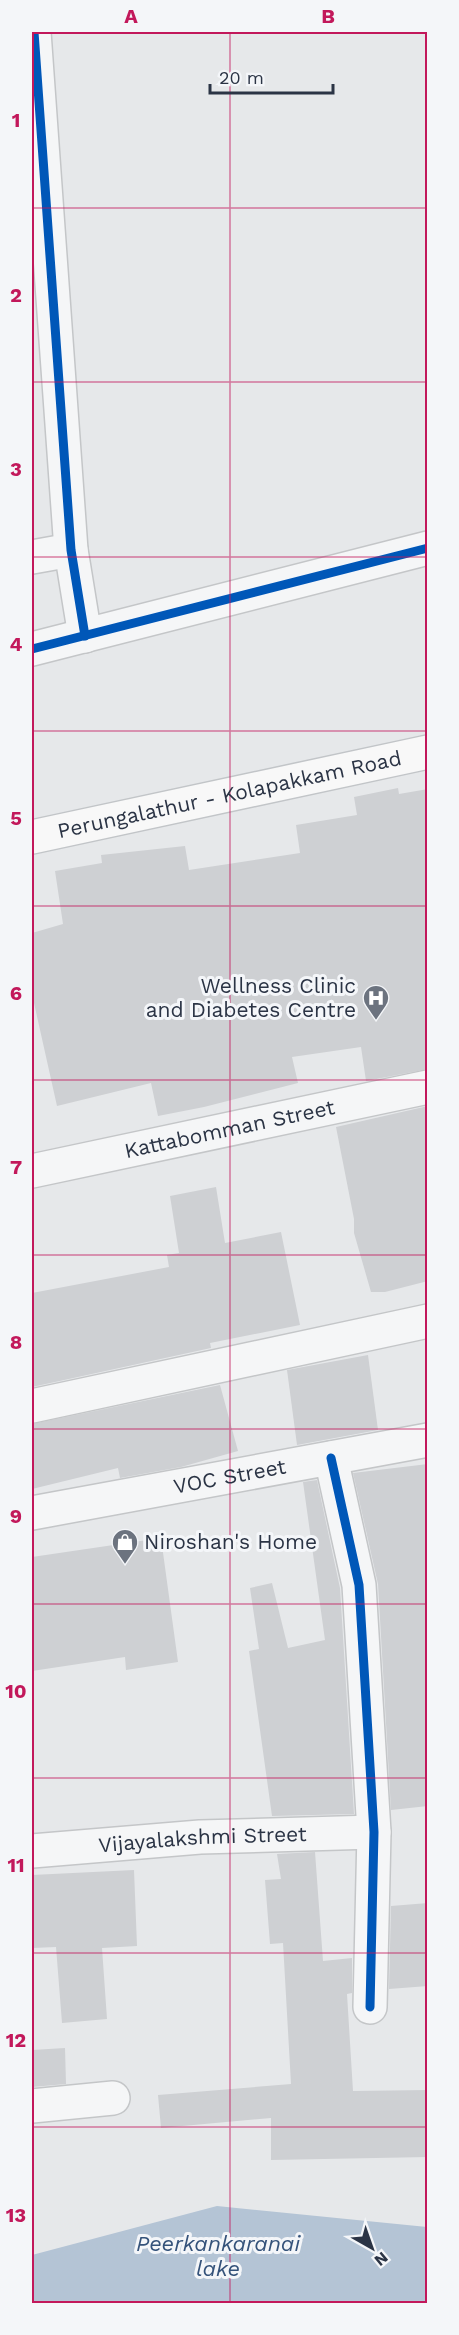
<svg xmlns="http://www.w3.org/2000/svg" width="459" height="2335" viewBox="0 0 459 2335" font-family="'Work Sans',sans-serif">
<style>
.water{fill:#b4c4d5}
.building{fill:#ced0d3}
.lines{fill:none;stroke-linecap:round;stroke-linejoin:round}
.minor-casing{stroke:#c4c6c8;stroke-width:36}
.major-casing{stroke:#c2c5c8;stroke-width:36}
.minor{stroke:#f5f6f7;stroke-width:33}
.major{stroke:#f8f8f8;stroke-width:33}
.cycleway-casing{stroke:#f4f6f9;stroke-width:13}
.cycleway{stroke:#0057b8;stroke-width:9}
.grid{fill:none;stroke:#c2185b;stroke-width:1.5;stroke-opacity:0.55}
.labels{text-anchor:middle;stroke-width:6;stroke-linejoin:round;paint-order:stroke}
.street-label{font-size:21px;fill:#2b3445;stroke:#f4f6f9}
.poi-label{font-size:21px;fill:#2b3445;stroke:#f4f6f9;text-anchor:end}
.water-label{font-size:22px;font-style:italic;fill:#34527a;stroke:#f4f6f9}
.neatline{fill:none;stroke:#c2185b;stroke-width:2}
.grid-label{font-size:20px;text-anchor:middle;font-weight:bold;fill:#c2185b}
</style>
<rect width="100%" height="100%" fill="#e6e8ea"/>
<path class="water" d="M217 2206 427 2227V2303H32V2255Z"/>
<g class="building">
<path d="M398 788 399 794 428 789V1069L366 1081 361 1047 292 1057 298 1083 204 1107 158 1116 151 1083 57 1106 32 994V933L63 924 55 871 102 863 101 855 185 846 189 870 300 853 296 825 357 815 354 797Z"/>
<path d="M428 1106V1281L385 1292H371L354 1233V1219L336 1127Z"/>
<path d="M216 1187 225 1243 281 1232 300 1325 210 1343 211 1348 32 1387V1293L169 1267 167 1255 179 1253 170 1196Z"/>
<path d="M368 1355 378 1430 297 1445 287 1370Z"/>
<path d="M220 1385 238 1451 181 1467 120 1478 118 1468 32 1489V1424Z"/>
<path d="M428 1464V1806L391 1810 378 1584 353 1473Z"/>
<path d="M317 1480 340 1588 354 1814 272 1816 249 1651 259 1649 250 1588 272 1583 288 1648 325 1640 303 1482Z"/>
<path d="M161 1538 178 1662 126 1670 125 1657 32 1671V1557Z"/>
<path d="M315 1852 323 1961 352 1958V1993L347 1994 353 2091 428 2090V2157L271 2160V2118L161 2128 158 2095 291 2084 283 1943 270 1944 265 1880 281 1879 277 1854Z"/>
<path d="M134 1870 137 1946 102 1948 107 2019 62 2023 56 1947 32 1948V1875Z"/>
<path d="M428 1903V1986L389 1989 391 1906Z"/>
<path d="M65 2048 66 2084 32 2087V2050Z"/>
</g>
<g class="lines">
<g class="minor-casing">
<g id="minor">
<path d="M34 32 71 550 85 636"/>
<path d="M32 557 71 550"/>
<path d="M32 649 428 548"/>
<path id="s1" d="M32 1171 428 1087"/>
<path d="M32 1406 428 1321"/>
<path d="M331 1458 359 1585 374 1832 370 2007"/>
<path id="s2" d="M32 1513 428 1440"/>
<path id="s3" d="M32 1851 200 1837 374 1832"/>
<path d="M32 2106 113 2098"/>
</g>
</g>
<g class="major-casing">
<g id="major">
<path id="s4" d="M32 837 428 752"/>
</g>
</g>
<use href="#minor" class="minor"/>
<use href="#major" class="major"/>
<g class="cycleway-casing">
<g id="cycleway">
<path d="M34 32 71 550 85 636"/>
<path d="M32 649 428 548"/>
<path d="M331 1458 359 1585 374 1832 370 2007"/>
</g>
</g>
<use href="#cycleway" class="cycleway"/>
</g>
<path class="grid" d="M230 32V2304M32 208H428M32 382H428M32 557H428M32 731H428M32 906H428M32 1080H428M32 1255H428M32 1429H428M32 1604H428M32 1778H428M32 1953H428M32 2127H428"/>
<defs>
<g id="hospital-pin" transform="scale(1.35)"><path d="M0 17L-7.5 6A9.5 9.5 0 1 1 7.5 6Z" fill="#6c737f" stroke="#f4f6f9"/><path d="M-5-5h3v3.5h4V-5h3V5h-3V1.5h-4V5h-3Z" fill="#fff"/></g>
<g id="shop-pin" transform="scale(1.35)"><path d="M0 17L-7.5 6A9.5 9.5 0 1 1 7.5 6Z" fill="#6c737f" stroke="#f4f6f9"/><path d="M-5-2.5h2.3a2.7 3.5 0 0 1 5.4 0H5L5.5 6h-11ZM-1.5-2.5h3a1.5 2.3 0 0 0-3 0Z" fill="#fff"/></g>
</defs>
<g fill-rule="evenodd">
<use href="#hospital-pin" x="376" y="998"/>
<use href="#shop-pin" x="125" y="1542"/>
</g>
<g class="labels">
<g class="street-label">
<text dy="7" stroke="none"><textPath href="#s4" startOffset="202">Perungalathur - Kolapakkam Road</textPath></text>
<text dy="7" stroke="none"><textPath href="#s1" startOffset="202">Kattabomman Street</textPath></text>
<text dy="7" stroke="none"><textPath href="#s2" startOffset="201">VOC Street</textPath></text>
<text dy="7" stroke="none"><textPath href="#s3" startOffset="171">Vijayalakshmi Street</textPath></text>
</g>
<g class="poi-label">
<text x="356" y="993">Wellness Clinic<tspan x="356" dy="24">and Diabetes Centre</tspan></text>
<text x="144" y="1549" text-anchor="start">Niroshan's Home</text>
</g>
<g class="water-label">
<text x="218" y="2251">Peerkankaranai<tspan x="218" dy="25">lake</tspan></text>
</g>
</g>
<rect width="459" height="2335" fill="none" stroke="#f4f6f9" stroke-width="66"/>
<g transform="translate(372 2248) rotate(140)" stroke="#f4f6f9" stroke-width="4.5" paint-order="stroke">
<path d="M0-4.5L10 22L0 15L-10 22Z" fill="#2b3445"/>
<text y="-9" font-size="16" font-weight="bold" text-anchor="middle" fill="#2b3445">N</text>
</g>
<path d="M210 84v9h123v-9" fill="none" stroke="#2b3445" stroke-width="3"/>
<text x="219" y="84" font-size="18" fill="#2b3445" stroke="#f4f6f9" stroke-width="4.5" paint-order="stroke">20 m</text>
<rect x="33" y="33" width="393" height="2269" class="neatline"/>
<g class="grid-label">
<text x="131" y="23">A</text>
<text x="328" y="23">B</text>
<text x="16" y="127">1</text>
<text x="16" y="302">2</text>
<text x="16" y="476">3</text>
<text x="16" y="651">4</text>
<text x="16" y="825">5</text>
<text x="16" y="1000">6</text>
<text x="16" y="1174">7</text>
<text x="16" y="1349">8</text>
<text x="16" y="1523">9</text>
<text x="16" y="1698">10</text>
<text x="16" y="1872">11</text>
<text x="16" y="2047">12</text>
<text x="16" y="2222">13</text>
</g>
</svg>
